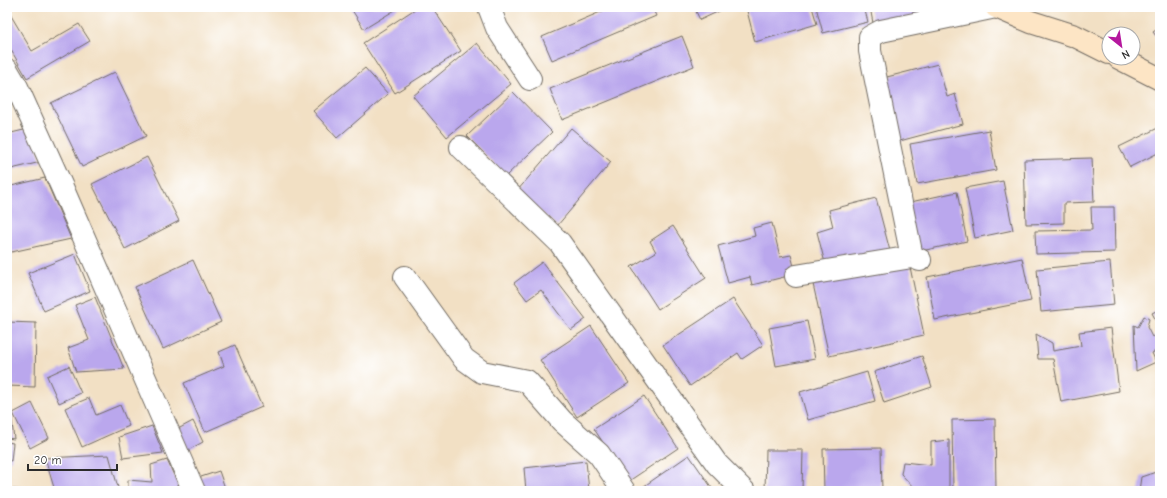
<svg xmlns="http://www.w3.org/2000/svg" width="1167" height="498" viewBox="0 0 1167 498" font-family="'Comic Neue',sans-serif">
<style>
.building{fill:#baa7ed}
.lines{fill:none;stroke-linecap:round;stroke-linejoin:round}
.street-casing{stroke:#716a61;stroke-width:24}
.secondary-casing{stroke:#716a61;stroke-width:24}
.street{stroke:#fff;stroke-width:22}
.secondary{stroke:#fde5c5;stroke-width:22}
</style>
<rect width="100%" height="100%" fill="#fff"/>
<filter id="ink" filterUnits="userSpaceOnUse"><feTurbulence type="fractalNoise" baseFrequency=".025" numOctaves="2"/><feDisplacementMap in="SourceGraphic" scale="8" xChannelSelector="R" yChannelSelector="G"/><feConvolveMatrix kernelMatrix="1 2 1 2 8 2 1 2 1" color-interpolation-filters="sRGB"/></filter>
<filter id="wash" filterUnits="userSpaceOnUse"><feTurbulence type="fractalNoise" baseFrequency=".012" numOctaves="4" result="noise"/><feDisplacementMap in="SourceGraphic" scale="16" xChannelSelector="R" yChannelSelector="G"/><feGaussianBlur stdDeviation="0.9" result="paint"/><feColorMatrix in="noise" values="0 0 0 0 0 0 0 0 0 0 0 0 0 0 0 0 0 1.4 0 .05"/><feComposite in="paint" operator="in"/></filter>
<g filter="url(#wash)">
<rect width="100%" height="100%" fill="#f2e0c4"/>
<g id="blocks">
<g class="building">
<path d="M350 7H400L364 29Z"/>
<path d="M418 7H432L461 51 395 93 363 43Z"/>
<path d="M612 7H652L656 16 552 60 542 37Z"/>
<path d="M694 7H728L700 20Z"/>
<path d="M746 7H812L817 24 755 42Z"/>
<path d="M816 7H864L868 22 823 33Z"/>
<path d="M870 7H950L951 12 873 23Z"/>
<path d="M7 9 32 51 79 24 90 41 27 78 7 43Z"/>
<path d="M1160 27V41L1153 32Z"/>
<path d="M682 36 694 66 562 120 550 89Z"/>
<path d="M477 43 511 84 447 137 413 96Z"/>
<path d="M938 64 947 97 955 94 963 124 896 142 879 79Z"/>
<path d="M365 68 388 94 337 138 313 111Z"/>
<path d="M115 72 146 136 82 167 51 103Z"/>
<path d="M513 92 552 132 506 176 467 136Z"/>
<path d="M1160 127V152L1130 167 1119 147Z"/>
<path d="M32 128 41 162 7 170V134Z"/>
<path d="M571 128 611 162 557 226 517 191Z"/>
<path d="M989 130 996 170 917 184 910 144Z"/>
<path d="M147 157 179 221 125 249 92 184Z"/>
<path d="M1092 158 1094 202 1064 203V223L1026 224 1024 160Z"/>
<path d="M45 178 71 239 7 253V187Z"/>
<path d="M1003 181 1013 230 975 238 965 188Z"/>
<path d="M957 192 967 241 917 252 906 203Z"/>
<path d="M876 198 890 251 826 267 817 232 833 227 829 210Z"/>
<path d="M1091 207H1114L1115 252 1036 254 1035 231 1092 230Z"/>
<path d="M772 223 780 257 791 255 796 274 752 285 750 277 728 283 718 246 755 236 753 228Z"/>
<path d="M673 226 706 278 658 309 631 267 656 252 650 241Z"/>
<path d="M75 254 90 291 44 311 28 273Z"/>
<path d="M1022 258 1031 301 935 320 927 277Z"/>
<path d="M193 260 221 322 163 349 135 287Z"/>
<path d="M542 262 586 319 571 330 541 290 527 300 514 283Z"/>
<path d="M909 262 924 335 829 356 813 284Z"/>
<path d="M1110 262 1114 305 1041 312 1037 269Z"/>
<path d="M95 297 124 369 76 372 68 348 89 340 75 305Z"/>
<path d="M733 299 763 345 742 359 738 353 690 386 663 345Z"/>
<path d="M1160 309V328L1152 313Z"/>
<path d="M1144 316 1149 319 1147 327 1152 337 1159 335 1160 336V357L1156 351 1152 353 1156 362 1136 371 1134 325 1138 327Z"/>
<path d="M807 321 815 359 776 366 769 328Z"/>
<path d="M7 322 36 323 35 387 7 386Z"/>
<path d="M591 326 629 383 577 417 540 360Z"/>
<path d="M1111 328 1119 391 1061 402 1053 359H1038L1036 334 1052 343 1053 351 1081 346 1079 332Z"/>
<path d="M235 345 262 407 205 432 184 383 224 366 219 352Z"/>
<path d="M922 356 932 387 884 403 874 372Z"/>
<path d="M69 366 81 393 59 403 47 376Z"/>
<path d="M867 372 875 401 808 420 800 392Z"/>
<path d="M644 396 678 448 629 481 594 429Z"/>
<path d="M89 398 96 415 120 405 129 426 82 447 65 408Z"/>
<path d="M32 403 49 438 30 448 13 413Z"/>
<path d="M7 414H11L14 439 7 438Z"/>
<path d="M995 419 996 491H953L952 420Z"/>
<path d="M193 421 203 442 188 450 178 429Z"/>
<path d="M152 426 163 453 123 458 119 437Z"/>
<path d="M949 440V491H917L901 474 903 462 931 465V442Z"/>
<path d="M7 442 13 443 11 461 7 460Z"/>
<path d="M881 448 882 491H824L823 449Z"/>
<path d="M766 450H803L802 491H765Z"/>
<path d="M109 455 119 491H55L45 458Z"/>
<path d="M689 455 714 491H637Z"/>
<path d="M167 460 181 491H128V480L152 482 151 465Z"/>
<path d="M586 461 589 491H526L524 468Z"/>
<path d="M219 471 226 491H199L195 479Z"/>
<path d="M1156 472 1160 482V488L1152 491H1139L1141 477Z"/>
<path d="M7 489 35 490V491H7Z"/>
</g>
</g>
</g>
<g filter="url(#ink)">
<use href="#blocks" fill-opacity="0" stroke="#716a61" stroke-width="1"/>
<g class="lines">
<g class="street-casing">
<g id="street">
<path d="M489 7 497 28 530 79"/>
<path d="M7 70 17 87 62 187 194 491"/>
<path d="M461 147 560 243 717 464 744 491"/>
<path d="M912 257 870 51V37L881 31 996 7"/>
<path d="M796 276 912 257 920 260"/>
<path d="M405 277 464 359 482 372 527 381 562 421 599 454 624 491"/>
</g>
</g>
<g class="secondary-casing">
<g id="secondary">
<path d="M996 7 1031 22 1075 36 1109 53"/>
<path d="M1119 58 1160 79"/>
</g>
</g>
<use href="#street" class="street"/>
<use href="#secondary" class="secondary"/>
</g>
</g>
<rect width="1167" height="498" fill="none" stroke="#fff" stroke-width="24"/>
<g transform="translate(1121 46) rotate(150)"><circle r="19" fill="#ffffff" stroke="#aaaaaa"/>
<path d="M0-3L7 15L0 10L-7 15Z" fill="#b5179e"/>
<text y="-6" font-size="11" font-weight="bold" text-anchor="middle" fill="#2b2b2b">N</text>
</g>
<path d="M28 464v6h89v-6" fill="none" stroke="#2b2b2b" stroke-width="2"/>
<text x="34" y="464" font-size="12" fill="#2b2b2b" stroke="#ffffff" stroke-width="3" paint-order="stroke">20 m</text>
</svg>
